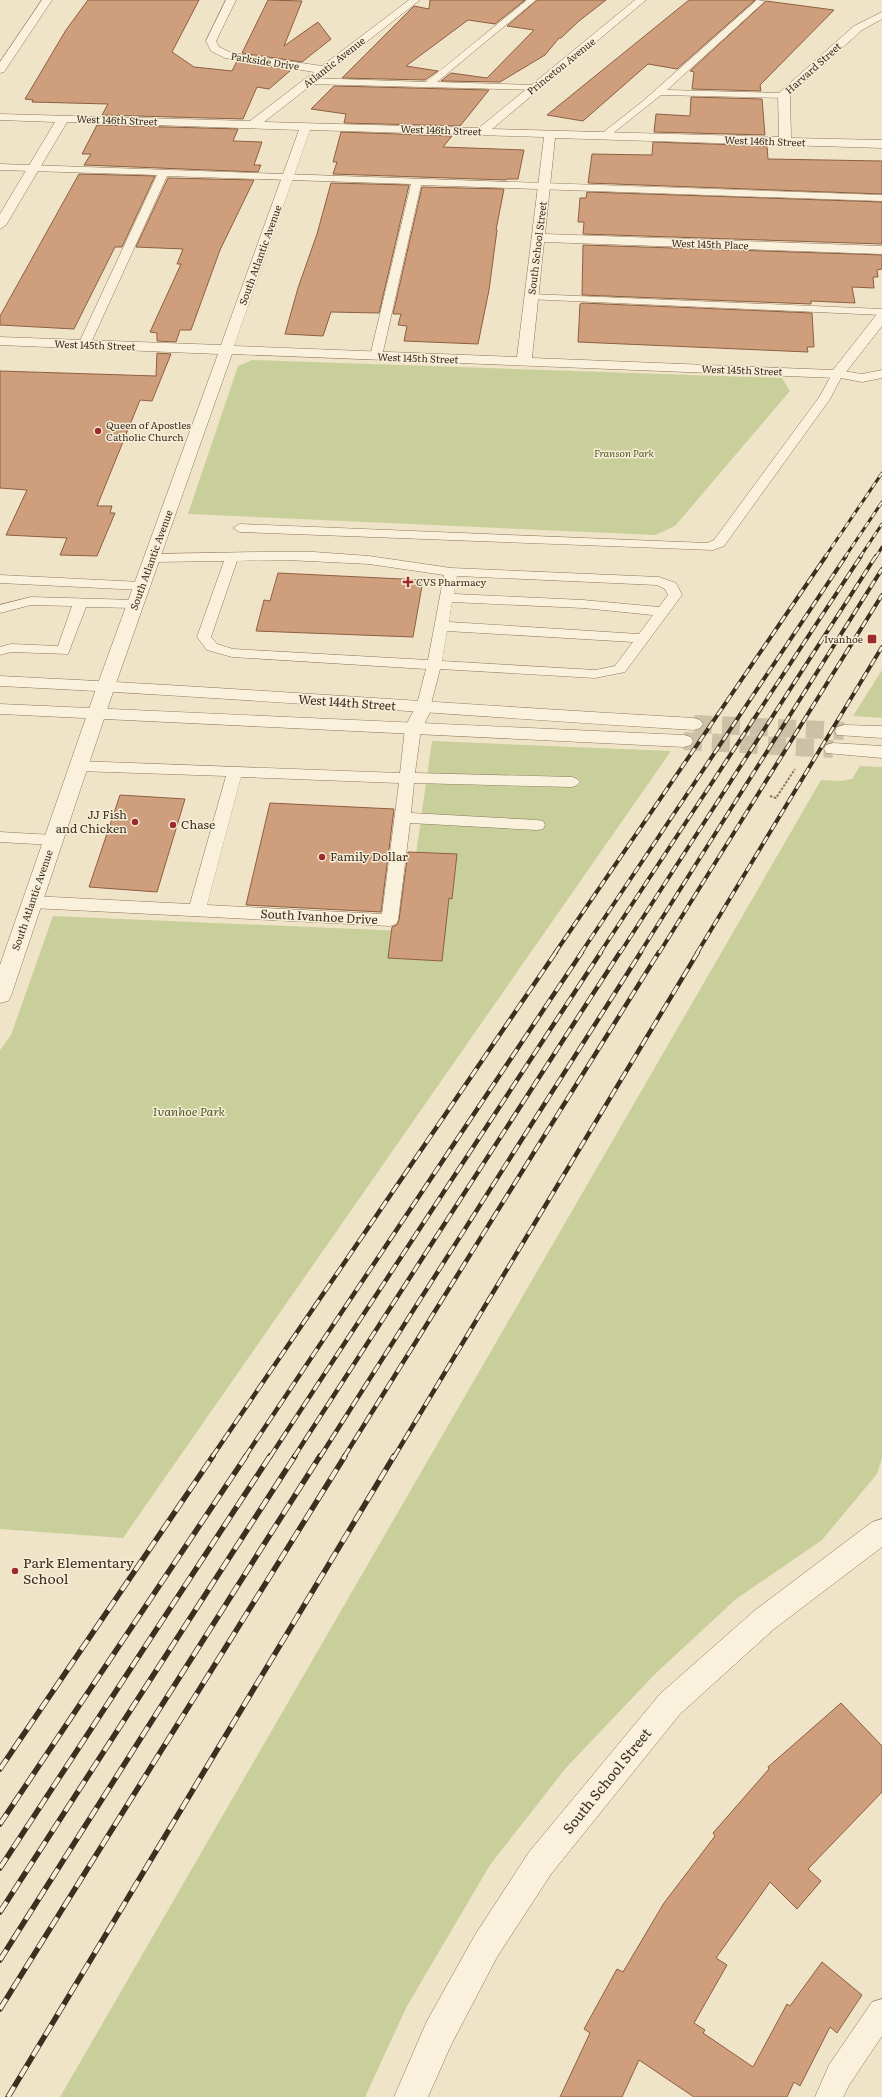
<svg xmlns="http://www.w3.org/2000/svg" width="882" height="2097" viewBox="0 0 882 2097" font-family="Literata,serif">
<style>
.green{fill:#c9cf9b}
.building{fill:#cf9f7d;stroke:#8d5f41}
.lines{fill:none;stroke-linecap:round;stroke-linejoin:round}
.tertiary-tunnel{stroke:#ccc0a6;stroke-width:18;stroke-dasharray:18 10;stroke-linecap:butt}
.service-casing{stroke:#8d765c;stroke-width:1}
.minor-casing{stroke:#8d765c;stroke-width:1}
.tertiary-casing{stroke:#8d765c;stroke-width:1}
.path{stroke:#8d765c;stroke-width:2;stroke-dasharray:2.5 1.5;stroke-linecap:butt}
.service{fill:#faf1dc;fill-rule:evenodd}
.minor{fill:#faf1dc;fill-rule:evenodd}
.tertiary{fill:#faf1dc;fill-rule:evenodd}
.rail-far3-casing{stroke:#3d2e20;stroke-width:3}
.rail-far2-casing{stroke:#3d2e20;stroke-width:4}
.rail-far1-casing{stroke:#3d2e20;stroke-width:4.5}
.rail-casing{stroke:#3d2e20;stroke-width:5.5}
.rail-far3{stroke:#f7eed8;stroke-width:2;stroke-dasharray:6;stroke-linecap:butt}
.rail-far2{stroke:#f7eed8;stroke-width:2.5;stroke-dasharray:8;stroke-linecap:butt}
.rail-far1{stroke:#f7eed8;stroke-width:3;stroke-dasharray:10;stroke-linecap:butt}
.rail{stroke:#f7eed8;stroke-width:4;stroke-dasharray:12;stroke-linecap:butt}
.poi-dot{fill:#9e2a2b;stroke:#f7eed8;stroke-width:1.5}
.labels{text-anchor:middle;stroke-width:3;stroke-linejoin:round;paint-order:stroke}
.far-street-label{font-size:10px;fill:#3d2e20;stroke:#f7eed8}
.far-poi-label{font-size:10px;fill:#3d2e20;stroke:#f7eed8;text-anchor:start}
.far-park-label{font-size:10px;font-style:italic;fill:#4d5a26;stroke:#f7eed8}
.street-label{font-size:12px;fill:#3d2e20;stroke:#f7eed8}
.poi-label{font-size:12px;fill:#3d2e20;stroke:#f7eed8;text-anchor:start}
.park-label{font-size:12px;font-style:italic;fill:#4d5a26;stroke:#f7eed8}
.near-poi-label{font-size:14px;fill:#3d2e20;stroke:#f7eed8;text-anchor:start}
.near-street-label{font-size:14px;fill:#3d2e20;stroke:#f7eed8}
</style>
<rect width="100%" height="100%" fill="#f0e4c8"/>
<g class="green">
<path d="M252 360 782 378 790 391 675 526 655 535 188 514 238 366Z"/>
<path d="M882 670V718L853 716Z"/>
<path d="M432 741 671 751 123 1538 0 1529V1050L11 1035 53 916 405 931Z"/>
<path d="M860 766 882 767V1458L877 1474 822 1540 736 1599 655 1674 565 1769 490 1865 407 2006 365 2097H60L821 780 840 781 852 779Z"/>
</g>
<g class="building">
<path d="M88 0H199L172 52 194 67 232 71 237 61 291 70 269 89 257 87 243 119 102 115 108 104 32 102 33 100 25 99 66 30Z"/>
<path d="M268 0 302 1 284 46 318 22 331 39 302 62 242 53Z"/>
<path d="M430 0H525L495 24 468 20 406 66 438 71 425 80 342 78 414 6 429 9Z"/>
<path d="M537 0H606L579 21 561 38H559L545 55 500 82 441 81 451 73 487 78 534 30 507 26Z"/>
<path d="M689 0H755L677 69 648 64 583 121 547 115Z"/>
<path d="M766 1 834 10 760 85 761 91 692 89 694 72 690 71Z"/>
<path d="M334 86 489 90 460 126 344 123 346 114 311 109Z"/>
<path d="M691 97 762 99 765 135 654 132 656 114 690 116Z"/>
<path d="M97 125 238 129 233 141 262 142 254 165H261L258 172 84 165 91 154H82Z"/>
<path d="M341 132 452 136 443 147 524 150 518 179H507L506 180 333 174 337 162H333Z"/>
<path d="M653 142 767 146 768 159 882 161V194L588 183 592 154 652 155Z"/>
<path d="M79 174 155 176 122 247H115L74 329 0 325V316Z"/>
<path d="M168 178 254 180 220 250 191 330H180L176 342 157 341V333L150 332 181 264H177L183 249 136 247Z"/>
<path d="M331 183 409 185 379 313 331 312 323 336 285 334 298 288 317 234Z"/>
<path d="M422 187 504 189 496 230H497L489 290 478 344 404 341 407 326 398 325 401 314H393Z"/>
<path d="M587 192 882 202V244L583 234 584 222H578L580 198H586Z"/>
<path d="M583 245 882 255V269L877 270 878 277H873L874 288 852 287 855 303 811 301V304L582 295Z"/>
<path d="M582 303 812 313 814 347H807L808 352 578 342 580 304Z"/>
<path d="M157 353 171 354 152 401 140 400 97 506H112L110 513H115L97 556 60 555 67 538 6 535 27 490 0 488V371L156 376Z"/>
<path d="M278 573 423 580 413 637 256 631 264 600 270 601Z"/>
<path d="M120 795 185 799 157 892 89 887Z"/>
<path d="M270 803 394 809 381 912 246 905Z"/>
<path d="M408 852 457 854 452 899 449 898 442 961 388 958 392 927 397 925 399 920Z"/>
<path d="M841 1703 882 1746V1792L808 1869 821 1881 797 1909 770 1882 716 1958 727 1965 694 2023 705 2030 703 2033 753 2067 787 2004 790 2006 822 1962 862 1995 837 2033 830 2027 800 2086 794 2082 787 2097H694L639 2060 622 2097H560L590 2033 584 2029 617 1969 623 1972 664 1903 715 1836 713 1833 769 1769 768 1767Z"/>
</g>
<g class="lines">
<g class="tertiary-tunnel">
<path d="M694 724 844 731"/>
<path d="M684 741 833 749"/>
</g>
<g class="service-casing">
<g id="service">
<path d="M527 0H536L437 82 535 85 540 88 538 90 309 84 304 81 309 78 426 82Z"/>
<path d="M757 0 765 1 667 90 784 93 787 94V98L661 95 607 138H601V134L643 101Z"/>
<path d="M0 164 882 195V201L421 185 382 356 376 359 370 356 411 184 167 176 90 345 84 348 78 345 157 175 0 170Z"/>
<path d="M531 294 882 309V315L527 299 525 297Z"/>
<path d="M837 370 862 374 882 370V378L862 382 841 378 830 399 724 546 713 550 240 532 233 528 240 524 707 543 714 540 820 396 833 372Z"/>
<path d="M259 552H314L369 556 451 568 659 577 676 583 682 595 625 672 595 678 440 669 430 708 428 711H418L416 708 426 669 232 657 207 650 197 637 224 561 152 562 145 558 152 554ZM287 560 369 564 444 575 428 660 233 649 217 644 211 637 237 561ZM457 576 657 585 665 589 668 595 659 607 583 600 454 594ZM452 602 583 608 653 615 639 634 449 622ZM447 631 633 642 615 666 595 670 442 661Z"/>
<path d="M0 575 141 582 148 586 141 590 0 583Z"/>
<path d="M31 597 135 600 140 601 142 604 140 607 135 608 86 607 68 654 11 652 0 655V647L11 644 58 646 72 606 31 605 0 613V605Z"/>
<path d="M413 724 418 726 421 729 415 773 572 777 577 779 580 782 577 785 572 787 414 783 411 813 537 820 543 821 545 825 543 829 537 830 410 823 398 920 396 924 390 926 32 908 26 906 24 902 26 898 32 896 190 904 226 776 78 771 73 769 70 766 73 763 78 761 400 773 405 729 408 726ZM241 777 399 783 382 914 207 905Z"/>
<path d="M0 832 53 835 59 836 61 840 59 844 53 845 0 842Z"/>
<path d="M882 1999V2036L849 2085 843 2097H815L829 2065 872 2002Z"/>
</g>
</g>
<g class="minor-casing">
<g id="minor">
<path d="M42 0H52L4 72 0 73V62Z"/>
<path d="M226 0H236L216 41 219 47 232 53 322 66 409 0H420L264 122 479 128 635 0H646L492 129 779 137 778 94 780 92 854 26 882 12V19L862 30 790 95 791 138 882 140V148L555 138 545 234 882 246V254L544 242 532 358 833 370 877 314 882 313V326L842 377 837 378 232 354 115 686 11 996 8 1001 0 1003V965L97 686 218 354 0 345V337L221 345 299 130 67 122 6 225 0 229V214L55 122 0 120V114L250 121 314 72 225 58 211 51 206 41ZM310 130 544 137 517 357 234 346Z"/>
<path d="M423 703 429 704 432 708 420 733 413 735 406 733 404 729 417 704Z"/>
<path d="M882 1519V1547L774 1629 680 1714 551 1874 497 1957 451 2045 428 2097H394L427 2021 475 1935 529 1852 660 1694 754 1611 872 1522Z"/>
</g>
</g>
<g class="tertiary-casing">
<g id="tertiary">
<path d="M0 676C231 687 463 705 694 718L700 720 703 724 700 728 694 730C463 716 231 697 0 686Z"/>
<path d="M0 704 684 735 691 737 693 741 691 745 684 747 0 714Z"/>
<path d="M844 725 882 726V738L837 735 835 731 837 727Z"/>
<path d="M833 743 882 746V758L826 753 824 749 826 745Z"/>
</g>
</g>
<path class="path" d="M770 796 776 798 795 769"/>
<use href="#service" class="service"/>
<use href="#minor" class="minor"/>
<use href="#tertiary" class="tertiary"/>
<g class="rail-far3-casing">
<g id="rail-far3">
<path d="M825 557 882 473"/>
<path d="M845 557 882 502"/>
<path d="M860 557 882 524"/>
<path d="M876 557 882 547"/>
</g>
</g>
<g class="rail-far2-casing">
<g id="rail-far2">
<path d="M555 953 826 556"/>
<path d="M581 953 846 556"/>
<path d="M600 953 861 556"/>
<path d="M620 953 876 556"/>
<path d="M640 953 882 569"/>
<path d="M659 953 882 595"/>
<path d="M697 953 882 647"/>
</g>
</g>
<g class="rail-far1-casing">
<g id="rail-far1">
<path d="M212 1457 556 952"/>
<path d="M245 1457 582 952"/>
<path d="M270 1457 601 952"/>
<path d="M294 1457 620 952"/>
<path d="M320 1457 641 952"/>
<path d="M344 1457 659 952"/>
<path d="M394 1457 698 952"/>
</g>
</g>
<g class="rail-casing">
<g id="rail">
<path d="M0 1769 213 1456"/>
<path d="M0 1824 246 1456"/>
<path d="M0 1868 270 1456"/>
<path d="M0 1912 295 1456"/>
<path d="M0 1960 320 1456"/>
<path d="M0 2009 345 1456"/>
<path d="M8 2097 394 1456"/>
</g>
</g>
<use href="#rail-far3" class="rail-far3"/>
<use href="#rail-far2" class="rail-far2"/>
<use href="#rail-far1" class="rail-far1"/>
<use href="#rail" class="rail"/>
</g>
<g class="poi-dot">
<circle cx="98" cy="431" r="4"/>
<path d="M406 576h4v4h4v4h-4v4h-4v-4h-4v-4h4z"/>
<rect x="867" y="634" width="10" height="10" rx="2"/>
<circle cx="135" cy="822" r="4"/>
<circle cx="173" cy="825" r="4"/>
<circle cx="322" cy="857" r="4"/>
<circle cx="15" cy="1571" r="4"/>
</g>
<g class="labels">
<g class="far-street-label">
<text transform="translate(265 61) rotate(9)" y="4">Parkside Drive</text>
<text transform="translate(334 62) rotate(-38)" y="4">Atlantic Avenue</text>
<text transform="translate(561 66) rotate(-39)" y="4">Princeton Avenue</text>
<text transform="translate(813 68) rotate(-42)" y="4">Harvard Street</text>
<text transform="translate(117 120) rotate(2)" y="4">West 146th Street</text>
<text transform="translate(441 130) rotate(2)" y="4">West 146th Street</text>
<text transform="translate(765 141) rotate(2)" y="4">West 146th Street</text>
<text transform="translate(710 244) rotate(2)" y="4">West 145th Place</text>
<text transform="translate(537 248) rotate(-83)" y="4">South School Street</text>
<text transform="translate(260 255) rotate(-70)" y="4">South Atlantic Avenue</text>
<text transform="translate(95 345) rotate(2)" y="4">West 145th Street</text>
<text transform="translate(418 358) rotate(2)" y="4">West 145th Street</text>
<text transform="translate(742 370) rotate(2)" y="4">West 145th Street</text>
<text transform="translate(151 560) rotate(-70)" y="4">South Atlantic Avenue</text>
<text transform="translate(32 900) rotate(-71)" y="4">South Atlantic Avenue</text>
</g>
<g class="far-poi-label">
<text x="106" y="429">Queen of Apostles<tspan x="106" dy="12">Catholic Church</tspan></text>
<text x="416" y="586">CVS Pharmacy</text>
<text x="863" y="643" text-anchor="end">Ivanhoe</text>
</g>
<g class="far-park-label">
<text x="624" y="457">Franson Park</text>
</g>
<g class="street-label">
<text transform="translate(347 703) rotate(4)" y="4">West 144th Street</text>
<text transform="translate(319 917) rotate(3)" y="4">South Ivanhoe Drive</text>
</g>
<g class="poi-label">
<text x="127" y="819" text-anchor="end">JJ Fish<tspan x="127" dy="14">and Chicken</tspan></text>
<text x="181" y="829">Chase</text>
<text x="330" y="861">Family Dollar</text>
</g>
<g class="park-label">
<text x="189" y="1116">Ivanhoe Park</text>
</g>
<g class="near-poi-label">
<text x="23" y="1568">Park Elementary<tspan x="23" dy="16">School</tspan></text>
</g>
<g class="near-street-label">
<text transform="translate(607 1781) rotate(-51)" y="5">South School Street</text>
</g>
</g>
</svg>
